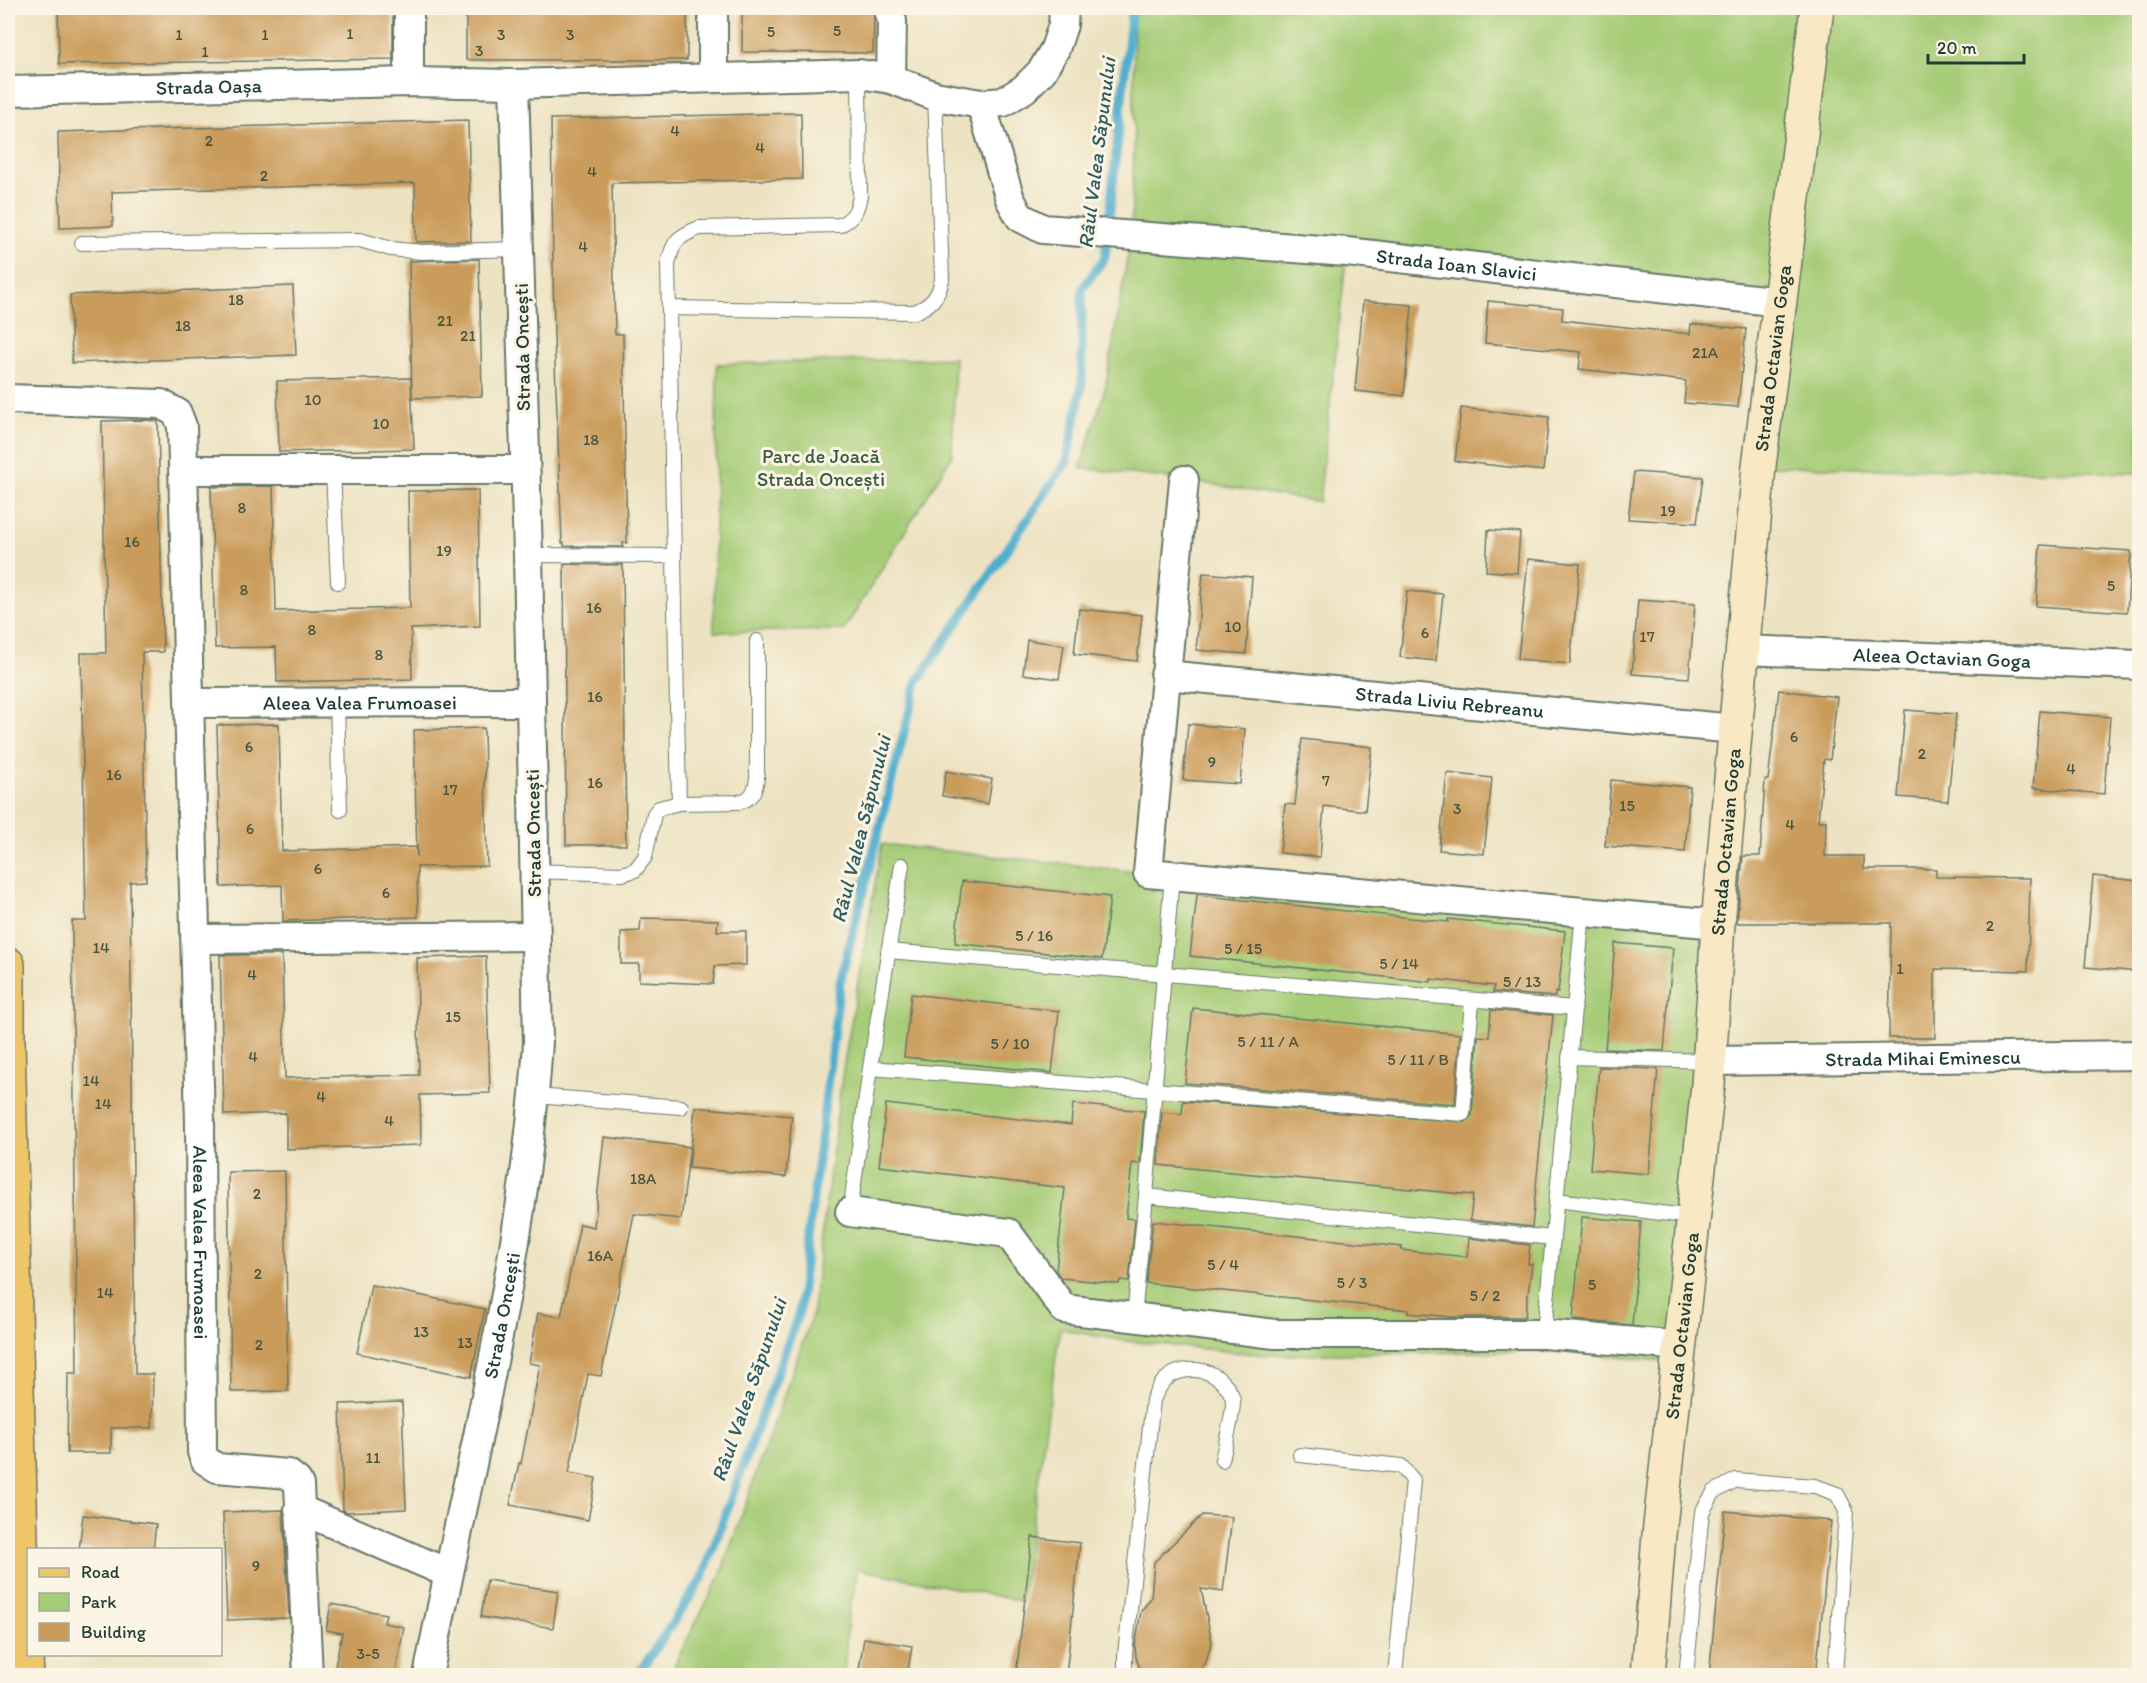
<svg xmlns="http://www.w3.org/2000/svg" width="2147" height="1683" viewBox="0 0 2147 1683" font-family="Itim,sans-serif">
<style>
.green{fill:#a6cc77;stroke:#628456;stroke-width:1.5}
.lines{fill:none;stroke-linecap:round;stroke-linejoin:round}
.stream{stroke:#4fadce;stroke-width:9}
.building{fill:#ca9c5b}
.lane-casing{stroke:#677766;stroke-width:16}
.street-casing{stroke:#677766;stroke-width:32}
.secondary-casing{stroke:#677766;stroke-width:36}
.primary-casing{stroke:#677766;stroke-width:36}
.lane{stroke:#fff;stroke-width:14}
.street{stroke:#fff;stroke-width:28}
.secondary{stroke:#f8e8c3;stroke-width:33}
.primary{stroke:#eec569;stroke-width:33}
.labels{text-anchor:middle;stroke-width:6;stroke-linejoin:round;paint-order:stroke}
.number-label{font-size:16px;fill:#4a553e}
.street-label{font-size:20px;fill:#1f3d34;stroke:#fcf5e5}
.park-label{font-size:20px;fill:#3a5a41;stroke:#fcf5e5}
.water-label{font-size:21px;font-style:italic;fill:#2d5f62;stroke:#fcf5e5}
</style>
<rect width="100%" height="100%" fill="#fcf5e5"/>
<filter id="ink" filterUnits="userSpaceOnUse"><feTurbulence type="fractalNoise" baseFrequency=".0167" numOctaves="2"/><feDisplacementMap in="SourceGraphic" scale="12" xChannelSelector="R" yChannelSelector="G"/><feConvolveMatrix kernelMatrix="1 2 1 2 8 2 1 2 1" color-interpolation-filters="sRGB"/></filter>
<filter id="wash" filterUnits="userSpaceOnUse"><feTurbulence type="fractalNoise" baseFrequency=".008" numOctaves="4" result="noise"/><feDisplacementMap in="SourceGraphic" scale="24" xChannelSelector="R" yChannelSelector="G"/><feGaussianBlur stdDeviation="1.35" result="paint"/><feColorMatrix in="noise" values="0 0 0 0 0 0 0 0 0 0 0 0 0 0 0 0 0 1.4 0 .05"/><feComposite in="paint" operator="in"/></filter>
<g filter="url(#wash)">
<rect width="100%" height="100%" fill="#ede3c3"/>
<g class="green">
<path d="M1134 8H2139V473L1759 466 1780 302 1347 252 1319 502 1184 480 1080 468 1105 390 1131 236 1134 147Z"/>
<path d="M955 358 952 456 844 630 714 632 717 364Z"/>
<path d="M882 844 1148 873 1718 924 1679 1362 1538 1351 1264 1355 1125 1341 1060 1329 1021 1601 858 1569 848 1618 844 1675H700L674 1665 720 1576 812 1316 843 1069Z"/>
</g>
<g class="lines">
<path class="stream" d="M637 1676 702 1579 799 1312 840 982 917 682 1067 461 1082 385V289L1105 257 1132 8"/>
</g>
<g id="blocks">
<g class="building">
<path d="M58 8H393V59L59 64Z"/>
<rect x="466" y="8" width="221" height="52"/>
<path d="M742 8H872L874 19 873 53 742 52Z"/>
<path d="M801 113 802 179 612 183 615 334H623L627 543H623V547L564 546V543H562L554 336 551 119Z"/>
<path d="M468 120 471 241 416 242 415 183 112 192 113 226 60 228 58 132Z"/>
<path d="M479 259 482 396 412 398 409 261Z"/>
<path d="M293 286 296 355 72 363 70 295Z"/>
<path d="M1363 301 1412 305 1404 396 1355 391Z"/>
<path d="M1488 301 1563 308 1562 320 1690 334 1691 324 1746 329 1738 407 1684 403 1686 381 1579 369 1581 352 1485 343Z"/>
<path d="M411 378 414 449 279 452 277 381Z"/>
<path d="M1461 408 1549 417 1543 471 1455 461Z"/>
<path d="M144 420 158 421 163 652H142L146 881 130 882 135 1374H153L152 1428H111V1453H67L68 1373H77L72 921H86L81 653H106L102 421Z"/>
<path d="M1634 472 1703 477 1697 523 1628 519Z"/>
<path d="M273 486 276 611 410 608 408 491 478 490 480 626 411 629 412 679 277 682 276 647 215 648 211 487Z"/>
<path d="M1488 530 1520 532 1517 573 1486 571Z"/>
<path d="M2040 545 2131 551 2127 612 2036 606Z"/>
<path d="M1528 559 1580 564 1570 664 1518 659Z"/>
<path d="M564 564 623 565 626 845H566Z"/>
<path d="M1203 573 1252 577 1246 654 1196 650Z"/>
<path d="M1407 591 1443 594 1436 661 1400 657Z"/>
<path d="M1638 600 1695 604 1689 678 1632 674Z"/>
<path d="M1079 609 1142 615 1137 661 1074 654Z"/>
<path d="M1027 640 1064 645 1059 679 1023 674Z"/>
<path d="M1779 690 1837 697 1830 760 1824 759 1818 821H1826L1825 856H1864V869H1936V877L2030 878 2028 971 1935 969V1038H1889L1891 923H1737L1743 856H1760L1765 780H1768Z"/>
<path d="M1905 710 1956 714 1948 801 1898 797Z"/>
<path d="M2040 711 2110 717 2104 794 2033 788Z"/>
<path d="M279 724 282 851 416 847 417 857 414 730 484 728 487 866 417 867 418 917 283 921 282 885 221 887 217 725Z"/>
<path d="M1188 724 1245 729 1240 784 1183 780Z"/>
<path d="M1302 739 1372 747 1365 811 1324 806 1320 857 1280 853 1285 804 1295 805Z"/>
<path d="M946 771 992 779 988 804 942 796Z"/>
<path d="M1447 773 1492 778 1484 854 1439 850Z"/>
<path d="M1611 780 1690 787 1685 852 1605 846Z"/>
<path d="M2093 876 2139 881V972L2085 967Z"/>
<path d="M962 881 1110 897 1102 959 955 943Z"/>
<path d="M1197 895 1448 922V919L1565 931 1558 993 1555 992V997L1493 992 1494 986 1431 979V982L1190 956Z"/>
<path d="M641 918 718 920 717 931H746V965L715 966 713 984 639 981V964H621V932L640 931Z"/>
<path d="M1615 943 1673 948 1664 1051 1605 1049Z"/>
<path d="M220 955H282L285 1078 419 1075 417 958 486 956 490 1093 420 1095 421 1145 286 1149V1113L224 1115Z"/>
<path d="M911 994 1059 1011 1052 1073 904 1057Z"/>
<path d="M1193 1008 1460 1034 1455 1104 1185 1083Z"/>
<path d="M1491 1010 1553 1015 1532 1227 1470 1220 1473 1195 1158 1165 1162 1112 1182 1114 1183 1101 1466 1122 1472 1115 1478 1036 1489 1037Z"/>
<path d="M1599 1067 1658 1069 1649 1174 1590 1169Z"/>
<path d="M886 1104 1071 1125 1073 1104 1144 1111 1140 1164 1132 1163 1126 1218 1135 1219 1129 1281 1120 1280 1119 1284 1061 1278 1056 1271 1065 1188 879 1166Z"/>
<path d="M695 1107 792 1116 786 1177 689 1168Z"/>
<path d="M604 1137 690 1147 681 1219 634 1214 601 1376 588 1374 569 1473 596 1478 588 1520 510 1505 519 1463 521 1464 540 1365 529 1363 538 1313 561 1317 580 1224 594 1227Z"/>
<path d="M285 1171 288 1391 231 1392 228 1172Z"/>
<path d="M1582 1217 1641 1222 1632 1325 1573 1320Z"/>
<path d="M1153 1221 1402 1247 1401 1250 1467 1257 1469 1238 1530 1245 1528 1264H1532L1525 1317H1452L1408 1313 1409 1310 1146 1283Z"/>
<path d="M371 1285 485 1309 471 1377 357 1353Z"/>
<path d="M402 1402 406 1509 347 1512 343 1510 340 1404Z"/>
<path d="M283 1510 289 1618 227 1620 223 1512Z"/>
<path d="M1725 1511 1831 1521 1816 1676H1709Z"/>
<path d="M83 1515 156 1524 153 1550H79Z"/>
<path d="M1202 1515 1232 1517 1223 1592 1201 1589 1212 1642 1205 1664 1195 1676H1142L1136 1657 1135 1646 1141 1611 1151 1598 1154 1562Z"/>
<path d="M1032 1537 1080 1543 1066 1676H1016Z"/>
<path d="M487 1580 558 1591 553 1628 481 1617Z"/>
<path d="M331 1604 386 1614 384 1623 404 1627 395 1676H333L342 1633 326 1630Z"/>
<path d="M864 1638 912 1646 907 1676H858Z"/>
</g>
</g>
</g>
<g filter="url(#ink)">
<use href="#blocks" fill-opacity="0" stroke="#677766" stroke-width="1.5"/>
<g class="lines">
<g class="lane-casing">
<g id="lane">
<path d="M82 243 360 240 391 249 422 252 519 249"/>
<path d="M669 308 914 312C931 306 939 296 942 279L935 96"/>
<path d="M333 470 338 582"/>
<path d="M528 555 674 556"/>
<path d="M337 703 340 810"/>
<path d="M679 803 739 802C752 799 755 791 757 779V641"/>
<path d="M533 871 622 874 635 870 645 857 654 814 659 808 679 803 668 264C673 241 677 237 699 228L840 225C854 218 857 211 860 196L859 74"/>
<path d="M1172 875 1146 1196 1553 1238"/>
<path d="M888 951 1574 1008"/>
<path d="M1569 1057 1709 1061"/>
<path d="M870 1068 1463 1114 1472 1000"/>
<path d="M535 1096 681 1107"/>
<path d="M1556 1200 1693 1217"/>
<path d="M850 1212 870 1068 902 865"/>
<path d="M1134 1317 1146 1196"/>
<path d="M1544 1334 1583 912"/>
<path d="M1300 1455 1401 1466 1413 1480 1395 1676"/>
<path d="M1125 1676V1654L1153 1400C1156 1393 1159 1386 1165 1380 1181 1365 1210 1367 1224 1384 1228 1388 1232 1394 1233 1400 1234 1412 1225 1446 1222 1460"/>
<path d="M1686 1676 1702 1512 1714 1492 1736 1480 1815 1486 1837 1494 1846 1511 1835 1676"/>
</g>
</g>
<g class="street-casing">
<g id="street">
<path d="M713 8V77"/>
<path d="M888 8 892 21 891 79"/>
<path d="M409 82V8"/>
<path id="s1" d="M8 91 409 82 514 84 859 74 891 79 935 96 981 104 1003 102 1024 89 1042 71 1055 49 1063 25 1064 8"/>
<path id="s2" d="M981 104 1010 199 1020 217 1043 229 1347 252 1780 302"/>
<path id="s3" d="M8 399 161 404 177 413 182 426 200 1124 202 1452 205 1460 217 1468 288 1474 297 1481 299 1485 308 1676"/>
<path d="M184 470H524"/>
<path d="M1184 480 1148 873 1718 924"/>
<path id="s4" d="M1742 650 2140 665"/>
<path id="s5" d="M1165 675 1735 729"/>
<path id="s6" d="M190 703 531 702"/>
<path d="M196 939 535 936"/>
<path id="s7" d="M1709 1061 2140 1055"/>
<path d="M850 1212 1008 1233 1064 1309 1275 1334H1544L1681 1346"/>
<path d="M299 1509 448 1573"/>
<path id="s8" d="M428 1676C469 1465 525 1256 538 1042L528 555 514 84"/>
</g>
</g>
<g class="secondary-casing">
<g id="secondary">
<path id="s9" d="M1648 1676 1659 1535 1708 1085 1718 924 1759 466 1817 8"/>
</g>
</g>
<g class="primary-casing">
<path id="primary" d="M8 964V1042L22 1577 27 1676"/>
</g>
<use href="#lane" class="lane"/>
<use href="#street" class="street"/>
<use href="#secondary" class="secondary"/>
<use href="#primary" class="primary"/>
</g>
</g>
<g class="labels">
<g class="number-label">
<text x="837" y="36">5</text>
<text x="771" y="37">5</text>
<text x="350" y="39">1</text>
<text x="179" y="40">1</text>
<text x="265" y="40">1</text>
<text x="501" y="40">3</text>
<text x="570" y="40">3</text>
<text x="479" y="56">3</text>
<text x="205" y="57">1</text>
<text x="675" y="136">4</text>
<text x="209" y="146">2</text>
<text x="760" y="153">4</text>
<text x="592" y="177">4</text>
<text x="264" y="181">2</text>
<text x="583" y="252">4</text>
<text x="236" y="305">18</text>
<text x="445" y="326">21</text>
<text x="183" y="331">18</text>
<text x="468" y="341">21</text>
<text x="1705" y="358">21A</text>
<text x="313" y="405">10</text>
<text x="381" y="429">10</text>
<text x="591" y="445">18</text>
<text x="242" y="513">8</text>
<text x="1668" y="516">19</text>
<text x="132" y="547">16</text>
<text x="444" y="556">19</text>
<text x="2111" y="591">5</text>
<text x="244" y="595">8</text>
<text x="594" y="613">16</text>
<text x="1233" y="632">10</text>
<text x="312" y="635">8</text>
<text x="1425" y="638">6</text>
<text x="1647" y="642">17</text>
<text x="379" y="660">8</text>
<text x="595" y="702">16</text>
<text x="1794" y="742">6</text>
<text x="249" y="752">6</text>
<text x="1922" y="759">2</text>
<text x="1212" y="767">9</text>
<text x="2071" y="774">4</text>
<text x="114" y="780">16</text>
<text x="1326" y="786">7</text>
<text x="595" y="788">16</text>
<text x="450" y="795">17</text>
<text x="1627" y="811">15</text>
<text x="1457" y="814">3</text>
<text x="1790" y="830">4</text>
<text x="250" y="834">6</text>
<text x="318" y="874">6</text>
<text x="386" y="898">6</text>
<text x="1990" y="931">2</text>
<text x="1034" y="941">5 / 16</text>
<text x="101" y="953">14</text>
<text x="1243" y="954">5 / 15</text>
<text x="1399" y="969">5 / 14</text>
<text x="1900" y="974">1</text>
<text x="252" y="980">4</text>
<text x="1522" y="987">5 / 13</text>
<text x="453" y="1022">15</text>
<text x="1268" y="1047">5 / 11 / A</text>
<text x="1010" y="1049">5 / 10</text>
<text x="253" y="1062">4</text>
<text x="1418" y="1065">5 / 11 / B</text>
<text x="91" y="1086">14</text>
<text x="321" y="1102">4</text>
<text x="103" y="1109">14</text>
<text x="389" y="1126">4</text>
<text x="643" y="1184">18A</text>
<text x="257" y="1199">2</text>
<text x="600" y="1261">16A</text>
<text x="1223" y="1270">5 / 4</text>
<text x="258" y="1279">2</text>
<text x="1352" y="1288">5 / 3</text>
<text x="1592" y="1290">5</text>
<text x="105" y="1298">14</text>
<text x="1485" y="1301">5 / 2</text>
<text x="421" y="1337">13</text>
<text x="465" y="1348">13</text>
<text x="259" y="1350">2</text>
<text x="373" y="1463">11</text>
<text x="256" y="1571">9</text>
<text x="368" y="1659">3-5</text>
</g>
<g class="street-label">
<text dy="7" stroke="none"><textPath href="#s1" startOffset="201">Strada Oașa</textPath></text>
<text dy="7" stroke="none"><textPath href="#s2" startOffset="561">Strada Ioan Slavici</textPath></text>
<text transform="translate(522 347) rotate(-91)" y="7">Strada Oncești</text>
<text dy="7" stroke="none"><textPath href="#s9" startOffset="1324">Strada Octavian Goga</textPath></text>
<text dy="7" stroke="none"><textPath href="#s4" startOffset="200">Aleea Octavian Goga</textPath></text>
<text dy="7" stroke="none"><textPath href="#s6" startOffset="170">Aleea Valea Frumoasei</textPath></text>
<text dy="7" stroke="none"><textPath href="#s5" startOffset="286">Strada Liviu Rebreanu</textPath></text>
<text transform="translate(533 833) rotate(-91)" y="7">Strada Oncești</text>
<text dy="7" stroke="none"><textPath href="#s9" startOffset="838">Strada Octavian Goga</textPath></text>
<text dy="7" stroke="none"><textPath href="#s7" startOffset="214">Strada Mihai Eminescu</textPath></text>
<text dy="7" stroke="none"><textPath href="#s3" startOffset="1002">Aleea Valea Frumoasei</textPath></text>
<text dy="7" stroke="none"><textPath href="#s8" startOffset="368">Strada Oncești</textPath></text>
<text dy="7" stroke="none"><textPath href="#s9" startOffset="352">Strada Octavian Goga</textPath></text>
</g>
<g class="park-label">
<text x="821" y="463">Parc de Joacă<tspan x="821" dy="23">Strada Oncești</tspan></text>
</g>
<g class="water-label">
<text transform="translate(1097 153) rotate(-83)" y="7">Râul Valea Săpunului</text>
<text transform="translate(861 829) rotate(-76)" y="7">Râul Valea Săpunului</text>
<text transform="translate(749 1390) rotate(-71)" y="7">Râul Valea Săpunului</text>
</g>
</g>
<rect width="2147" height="1683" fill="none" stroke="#fcf5e5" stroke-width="30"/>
<rect x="27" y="1548" width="195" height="108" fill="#fcf5e5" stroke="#a4ab9e" stroke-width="1.5"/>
<rect x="39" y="1568" width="30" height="9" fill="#eec569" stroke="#a4ab9e" stroke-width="1.5"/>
<text x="81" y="1578" font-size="18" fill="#1f3d34">Road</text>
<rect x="39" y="1593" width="30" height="18" fill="#a6cc77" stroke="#a4ab9e" stroke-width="1.5"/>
<text x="81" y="1608" font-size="18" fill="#1f3d34">Park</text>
<rect x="39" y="1623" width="30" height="18" fill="#ca9c5b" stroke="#a4ab9e" stroke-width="1.5"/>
<text x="81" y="1638" font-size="18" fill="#1f3d34">Building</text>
<path d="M1928 54v9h96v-9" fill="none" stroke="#1f3d34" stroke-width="3"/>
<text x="1937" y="54" font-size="18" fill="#1f3d34" stroke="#fcf5e5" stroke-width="4.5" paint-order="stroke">20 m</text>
</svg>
